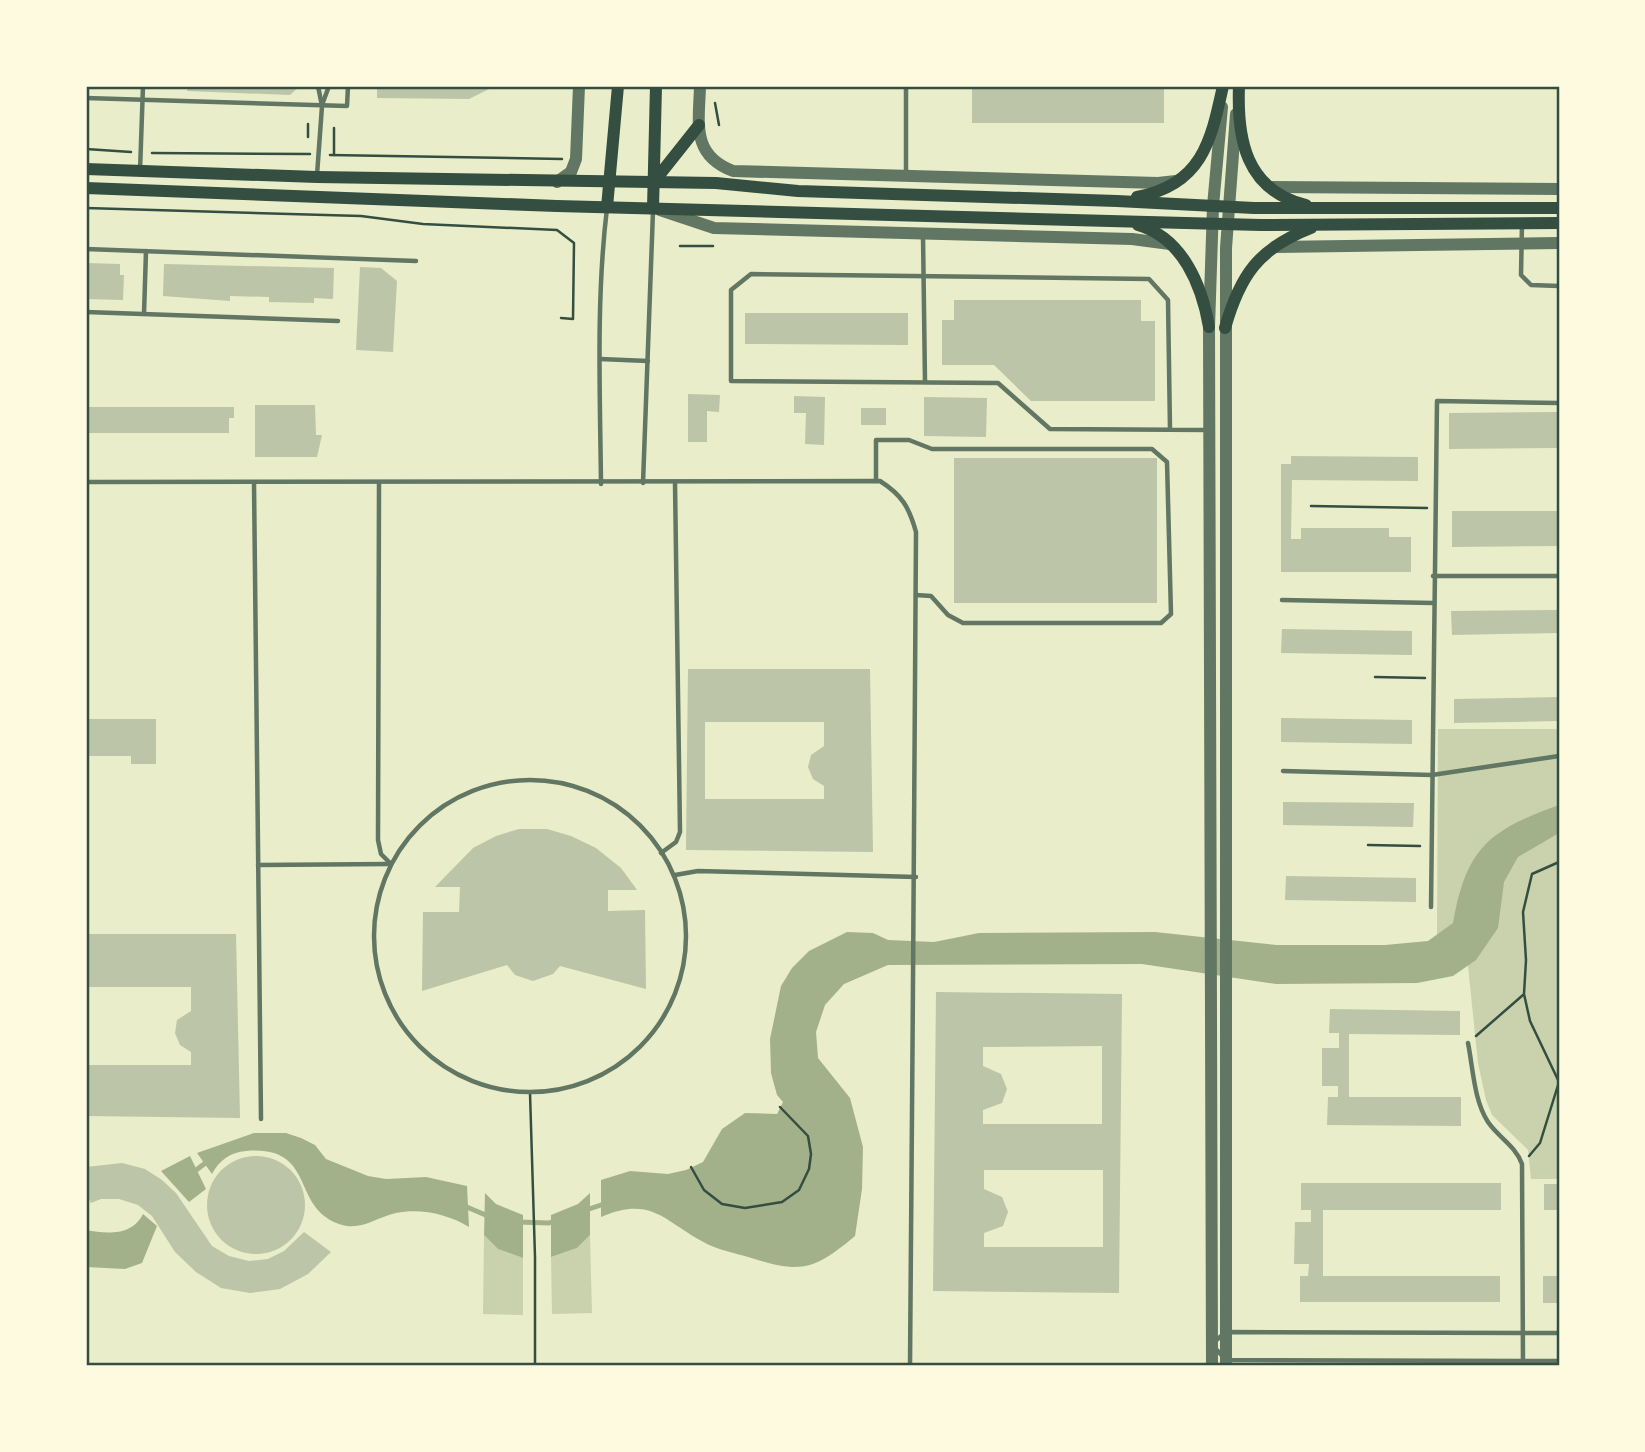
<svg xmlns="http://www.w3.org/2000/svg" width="1645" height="1452" viewBox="0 0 1645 1452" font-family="'Open Sans',sans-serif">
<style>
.green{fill:#cad2ad}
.water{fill:#a3b18a}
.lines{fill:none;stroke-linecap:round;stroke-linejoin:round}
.stream{stroke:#a3b18a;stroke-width:5}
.building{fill:#bcc5a7;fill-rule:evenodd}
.path{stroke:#344e41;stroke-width:2.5}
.service{stroke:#617663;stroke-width:4.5}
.tertiary{stroke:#617663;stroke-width:12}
.secondary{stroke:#344e41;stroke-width:12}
.neatline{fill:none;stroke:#344e41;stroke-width:2.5}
</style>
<rect width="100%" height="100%" fill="#e9edc9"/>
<g class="green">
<path d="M1438 729H1559V1179H1531L1528 1150 1492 1115 1486 1100 1478 1063 1465 937 1437 936Z"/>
<path d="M484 1235 498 1249 523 1258V1315L483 1314Z"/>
<path d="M590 1235 592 1313 552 1314 551 1257 577 1248Z"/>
</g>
<g class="water">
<path d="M1559 805V833L1518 857 1504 882 1498 928 1476 960 1453 976 1417 983 1276 984 1142 964 888 965 844 984 825 1005 816 1032 818 1058 850 1098 863 1147 862 1189 855 1236C812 1272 800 1273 748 1257 735 1253 719 1250 707 1244 664 1222 653 1195 601 1217V1180L630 1171 668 1174 686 1170 703 1162 722 1129 745 1113 777 1114 783 1102 777 1095 771 1073 770 1039 781 986 792 968 809 951 847 932 873 933 888 940 934 942 979 933 1155 932 1276 945H1385L1428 941 1453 923C1466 848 1489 830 1559 805Z"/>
<path d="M254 1133H286L301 1138 315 1145 326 1159 368 1176 386 1179 426 1177 467 1186 469 1227C448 1214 420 1208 396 1213 377 1217 360 1232 339 1224 290 1207 317 1145 246 1151 230 1152 219 1161 212 1174L197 1153Z"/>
<path d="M190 1156 206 1189 189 1202 161 1171Z"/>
<path d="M485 1193 496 1204 523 1215V1258L498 1249 484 1235Z"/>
<path d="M590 1193V1235L577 1248 551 1257V1215L578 1204Z"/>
<path d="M143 1214 157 1226 142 1263 125 1269 86 1267V1230C107 1234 132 1236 143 1214Z"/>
</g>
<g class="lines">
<g class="stream">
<path d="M191 1174 208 1161"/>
<path d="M462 1205 488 1216"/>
<path d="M586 1210 607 1203"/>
<path d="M518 1222 549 1223 557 1220"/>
</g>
</g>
<g class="building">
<path d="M188 86H300L290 95 187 91Z"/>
<path d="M377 86H495L469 99 377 98Z"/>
<rect x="972" y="86" width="192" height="37"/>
<path d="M86 263 120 264V275H124L123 300 86 299Z"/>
<path d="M164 264 334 268 333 299 314 298V303L269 302V297L230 296V301L163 296Z"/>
<path d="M360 267 381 268 397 281 393 352 356 350Z"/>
<path d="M954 300H1141V321H1155V401H1031L994 365H942V320H954Z"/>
<path d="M745 313H908V345L745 344Z"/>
<path d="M688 394 720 395 719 412 707 411V442H688Z"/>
<path d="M794 396 825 397 824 445 805 444 806 413H794Z"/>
<path d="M924 397 987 398 986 437 924 436Z"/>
<path d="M255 405H315L316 435H322L317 457H255Z"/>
<path d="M86 407H234V418H229V433H86Z"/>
<rect x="861" y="408" width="25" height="17"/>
<path d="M1559 412V448L1449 449V413Z"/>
<path d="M1291 456 1418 457V481L1292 480 1291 539H1301V528H1389V537H1411V572H1281V464H1291Z"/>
<rect x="954" y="458" width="203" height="145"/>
<path d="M1452 511H1559V546L1452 547Z"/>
<path d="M1559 610V633L1452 635 1451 611Z"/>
<path d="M1282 629 1412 631V655L1281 653Z"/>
<path d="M688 669H870L873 852 686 850ZM705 722H824V746L811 755 808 767 813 779 824 786V799H705Z"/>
<path d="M1559 697V721L1454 723V699Z"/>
<path d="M1281 718 1412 720V744L1281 742Z"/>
<path d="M86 719H156V764H131V756H86Z"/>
<path d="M1283 802 1414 803 1413 827 1283 825Z"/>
<path d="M519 829H547L571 836 596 848 621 868 637 890H608V911L645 910 646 989 560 966 553 974 533 981 515 975 507 965 422 991 423 912H459L460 887H435L473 848 496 836Z"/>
<path d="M1286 876 1416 878V902L1285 900Z"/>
<path d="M86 934H236L240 1118 86 1116V1065H191V1052L180 1045 175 1033 177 1020 191 1011V987H86Z"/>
<path d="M936 992 1122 994 1119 1293 933 1291ZM1102 1046V1124H983V1110L1002 1103 1007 1089 1001 1074 983 1066V1047ZM984 1170H1103V1247H984V1233L1003 1226 1008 1212 1002 1197 984 1189Z"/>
<path d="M1330 1009 1460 1011V1035L1349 1034V1097H1461V1126L1327 1125 1328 1097H1338V1086H1322V1048H1339V1033H1329Z"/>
<circle cx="256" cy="1205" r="49"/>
<path d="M122 1163 145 1169 162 1180 176 1193 212 1246 229 1256 249 1261 268 1259 284 1251 304 1232 331 1252 308 1274 280 1289 250 1293 221 1288 196 1272 175 1252 152 1216 138 1205 119 1199H101L91 1203 86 1193V1167Z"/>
<path d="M1301 1183H1501V1210H1323V1276H1500V1302H1300V1276H1308L1309 1264H1294L1295 1222H1311V1210H1301Z"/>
<rect x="1544" y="1184" width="15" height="26"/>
<rect x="1543" y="1276" width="16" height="27"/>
</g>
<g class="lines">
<g class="path">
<path d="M715 103 719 125"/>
<path d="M334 128V155"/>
<path d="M308 137V124"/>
<path d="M86 149 131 152"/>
<path d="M152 153 310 154"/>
<path d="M330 155 562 159"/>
<path d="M86 208 361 216 423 224 557 230 574 243 573 319 561 318"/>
<path d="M680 246H713"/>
<path d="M1311 506 1427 508"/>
<path d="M1375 677 1425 678"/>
<path d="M1368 845 1420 846"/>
<path d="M1476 1036 1523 995"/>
<path d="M530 1093 535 1257V1366"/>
<path d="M1529 1156 1540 1143 1559 1082 1530 1021 1524 994 1526 960 1523 912 1532 874 1559 862"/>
<path d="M691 1167 704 1190 722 1204 745 1208 782 1202 799 1190 809 1169 811 1154 808 1136 780 1107"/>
</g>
<g class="service">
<path d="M906 86V174"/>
<path d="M86 98 347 106 348 86"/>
<path d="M322 105 329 86"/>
<path d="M140 171 143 86"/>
<path d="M317 175 322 106 318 86"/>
<path d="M1522 224 1521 275 1531 285 1559 286"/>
<path d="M923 235 925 382"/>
<path d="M86 249 416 261"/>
<path d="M86 312 338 321"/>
<path d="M144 314 146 251"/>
<path d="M600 359 648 361"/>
<path d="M1170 430 1168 300 1149 279 751 274 731 290V381L998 383 1050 429 1208 430"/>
<path d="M876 481V440H909L932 449H1152L1167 462 1171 614 1161 623H963L948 615 931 596 916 595"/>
<path d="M86 482 880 481C902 495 909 507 916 532 916 810 911 1088 910 1366"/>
<path d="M254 483 261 1119"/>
<path d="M379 483 378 840 381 854 391 864"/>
<path d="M643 483 653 211"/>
<path d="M601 484C600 392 596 299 607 208"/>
<path d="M1433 576H1559"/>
<path d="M1282 600 1433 603"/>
<path d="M1283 771 1432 775 1559 756"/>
<circle cx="530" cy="936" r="156"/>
<path d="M661 853 676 842 680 832 675 483"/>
<path d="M258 865 390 864"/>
<path d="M675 875 698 871 916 877"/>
<path d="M1431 907 1437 401 1559 403"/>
<path d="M1468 1043C1473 1068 1474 1101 1488 1122 1499 1138 1515 1145 1522 1164L1523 1366"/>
<path d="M1214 1342 1226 1332 1559 1333"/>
<path d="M1215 1348 1226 1360 1559 1361"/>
</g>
<g class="tertiary">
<path d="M700 86C699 123 691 155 733 171L1158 183 1176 181"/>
<path d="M557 182 571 172 576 159 579 86"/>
<path d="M1271 187 1559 189"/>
<path d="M660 210 714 228 1132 239 1170 244"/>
<path d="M1275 247 1559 243"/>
<path d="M1212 1366 1209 327 1213 206 1222 107"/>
<path d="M1226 1366V248L1236 114"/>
</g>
<g class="secondary">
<path d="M1239 86C1237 138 1245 190 1306 205"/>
<path d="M86 169 317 177 716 183 798 191 1117 201 1254 208H1559"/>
<path d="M653 183 699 125"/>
<path d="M86 188 557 206 1261 225 1559 223"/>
<path d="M1137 197C1202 185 1211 141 1223 86"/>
<path d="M607 207 618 86"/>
<path d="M653 208 656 86"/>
<path d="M1138 225C1183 238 1202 286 1209 327"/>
<path d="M1225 328C1240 275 1259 248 1311 228"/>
</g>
</g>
<rect width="1645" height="1452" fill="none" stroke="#fefae0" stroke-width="175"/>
<rect x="88" y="88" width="1470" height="1276" class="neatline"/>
</svg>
